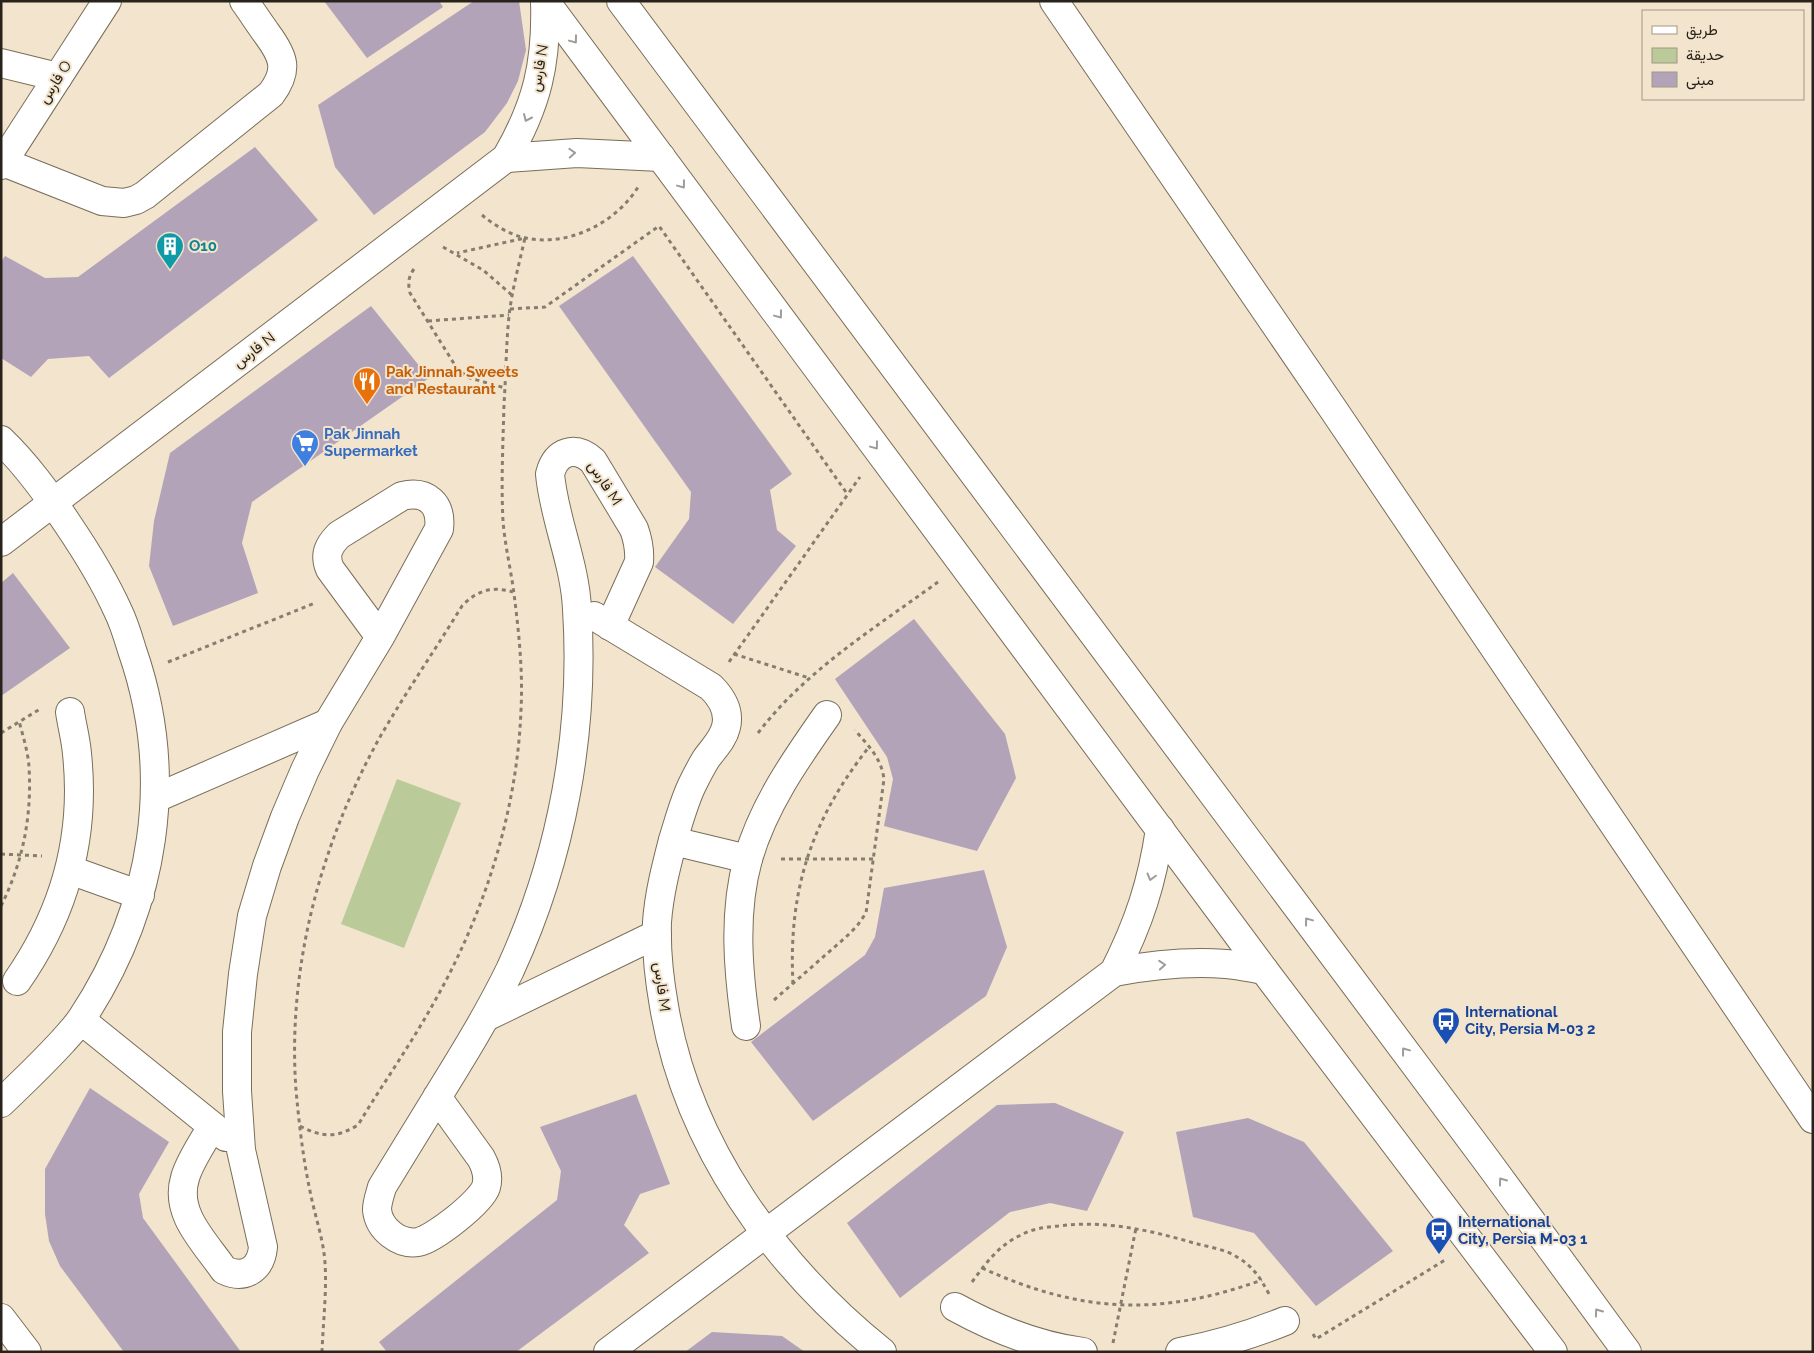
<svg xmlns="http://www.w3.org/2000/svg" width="1814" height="1353" viewBox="0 0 1814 1353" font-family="Raleway,Vazirmatn,sans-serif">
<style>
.green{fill:#baca98}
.building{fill:#b3a3b8}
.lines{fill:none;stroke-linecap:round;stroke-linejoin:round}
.street-casing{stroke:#7a6e59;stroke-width:30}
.secondary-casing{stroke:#7a6e59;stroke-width:30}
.path{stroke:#877d6e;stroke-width:3;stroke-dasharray:4 4;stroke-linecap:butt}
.street{stroke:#fff;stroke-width:28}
.secondary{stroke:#fff;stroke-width:28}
.oneway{stroke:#9e9c98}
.labels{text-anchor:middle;stroke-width:4;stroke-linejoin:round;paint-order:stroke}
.street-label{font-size:15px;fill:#28231a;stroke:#f2e4cd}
.culture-label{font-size:15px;font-weight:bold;fill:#0d838f;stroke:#f2e4cd;text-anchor:start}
.food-label{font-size:15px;font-weight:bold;fill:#c56008;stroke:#f2e4cd;text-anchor:start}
.shop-label{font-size:15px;font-weight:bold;fill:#366cbe;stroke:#f2e4cd;text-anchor:start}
.transit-label{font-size:15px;font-weight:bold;fill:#164399;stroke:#f2e4cd;text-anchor:start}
</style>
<rect width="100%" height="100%" fill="#f2e4cd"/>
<path class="green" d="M397 779 461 803 404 948 341 924Z"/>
<g class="building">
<path d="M324 1H439L443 7 367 58Z"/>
<path d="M474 1H519L526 50 518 81 507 103 485 132 374 215 335 167 318 105Z"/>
<path d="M255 147 318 220 109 378 89 356 48 359 31 377 1 358V262L5 256 45 278 78 277Z"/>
<path d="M633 256 792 474 770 490 777 530 796 546 733 624 655 567 689 519 691 492 559 306Z"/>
<path d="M371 306 429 378 252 502 242 543 258 593 173 626 149 566 154 521 170 453Z"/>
<path d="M13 573 70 648 1 696V583Z"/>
<path d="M914 619 1005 734 1016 778 977 851 884 826 893 779 887 757 835 679Z"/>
<path d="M984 870 1007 947 986 996 813 1121 751 1042 865 955 875 937 884 888Z"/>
<path d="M90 1088 169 1142 139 1194 143 1218 241 1352H124L60 1266 49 1241 45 1214V1169Z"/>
<path d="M636 1094 670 1184 640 1194 624 1225 649 1253 516 1352H387L379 1342 557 1200 561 1171 540 1127Z"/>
<path d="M1055 1103 1124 1132 1087 1211 1050 1203 1010 1212 900 1298 847 1223 997 1105Z"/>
<path d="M1248 1118 1304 1142 1393 1251 1316 1306 1254 1233 1193 1217 1176 1132Z"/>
<path d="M712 1332 782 1336 805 1352H685Z"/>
</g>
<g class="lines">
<g class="street-casing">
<g id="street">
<path d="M1054 1 1331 406 1813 1119"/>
<path d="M1 63 58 77"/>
<path d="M506 158 577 153 661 157"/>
<path d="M1 161 3 162 107 1"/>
<path d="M1 165 3 162 102 201 124 203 136 200 145 195 271 94C289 70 284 57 267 34 259 23 252 12 244 1"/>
<path d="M1 440C27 465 47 493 67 523 86 551 104 580 118 611 124 623 128 637 132 650 176 776 155 907 82 1018 77 1026 69 1034 63 1041 43 1063 22 1083 1 1103"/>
<path d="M1 542 506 158C537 105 547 63 545 1"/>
<path d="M594 616 711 687C722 698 730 711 726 727 723 740 713 749 706 759 701 767 697 775 693 783 684 801 679 821 673 840 666 867 659 894 657 922 656 950 659 978 664 1006 687 1144 774 1265 882 1352"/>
<path d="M156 798 328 723"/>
<path d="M673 841 748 859"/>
<path d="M70 870 140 895"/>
<path d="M1114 972C1151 965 1188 961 1226 964 1239 965 1252 968 1264 970"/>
<path d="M17 981C65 912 86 838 77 754 76 740 72 726 70 712"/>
<path d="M486 1017 657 934"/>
<path d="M81 1020 226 1137"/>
<path d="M746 1026C738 971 733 913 748 859 763 806 796 759 827 715"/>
<path d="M437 1097 481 1158C486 1167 489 1177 486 1187 481 1202 434 1239 418 1242 399 1245 379 1229 377 1210 377 1202 380 1195 382 1187 400 1158 418 1128 436 1099 462 1057 488 1015 510 970 562 857 585 732 577 609 575 563 554 519 550 474 556 451 575 445 593 461L634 529C638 540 640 549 639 562L610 626"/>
<path d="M212 1126C204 1141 189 1162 185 1178 174 1214 205 1242 224 1270 245 1280 261 1269 263 1247L241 1150 237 1091V1032L243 974 252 916 267 866 285 817 305 770 328 723 380 637 439 529C442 504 427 490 402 496L339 535C328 546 324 555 330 569L380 637"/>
<path d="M955 1307C995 1329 1037 1346 1083 1352"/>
<path d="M1 1318 27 1352"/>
<path d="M608 1352 1114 972C1139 923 1152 883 1160 829"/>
<path d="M1180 1352C1218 1345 1250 1335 1285 1321"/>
</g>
</g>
<g class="secondary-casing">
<g id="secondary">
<path d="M545 1 1264 970 1553 1352"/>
<path d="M621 1 1487 1161 1627 1352"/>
</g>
</g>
<g class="path">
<path d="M482 215C494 225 510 235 526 238 568 247 616 223 638 187"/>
<path d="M443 247 483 270 513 296"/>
<path d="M414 269C408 277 408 284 410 293L458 370 470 378 505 388"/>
<path d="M510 309 545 307 659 226 848 495"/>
<path d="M428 321 509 315"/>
<path d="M734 654 809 678"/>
<path d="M168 662 315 603"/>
<path d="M729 662 860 477"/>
<path d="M1 733 40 709"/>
<path d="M758 733C806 670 875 628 938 582"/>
<path d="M1 854 42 856"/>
<path d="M781 859H873"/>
<path d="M1 906C23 862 32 816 29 767 28 752 23 736 19 721"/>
<path d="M793 984C788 891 811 820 869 747"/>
<path d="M774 1000 846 937 857 926 866 913 884 779C881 757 868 746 855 730"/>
<path d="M300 1126C323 1138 336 1138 358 1125 382 1085 409 1047 432 1006 483 917 517 814 521 710 523 672 519 633 514 594 511 570 505 546 503 521 501 482 503 443 504 404 506 375 506 345 509 316 512 290 519 264 525 238L457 253"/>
<path d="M982 1268C1081 1313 1159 1317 1262 1280"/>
<path d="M972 1282C986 1263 999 1245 1021 1235 1032 1229 1045 1227 1058 1226 1105 1220 1149 1230 1194 1243 1208 1247 1225 1249 1237 1257 1253 1266 1261 1279 1269 1294"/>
<path d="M1313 1334 1316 1339 1445 1260"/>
<path d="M1113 1343 1136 1228"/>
<path d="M322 1352C323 1322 328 1282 324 1253 321 1232 314 1212 310 1191 303 1158 299 1123 296 1090 287 967 321 843 380 737 406 692 435 650 462 606 477 590 493 586 513 592"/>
</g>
<use href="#street" class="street"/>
<use href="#secondary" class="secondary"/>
</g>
<defs><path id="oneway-chevron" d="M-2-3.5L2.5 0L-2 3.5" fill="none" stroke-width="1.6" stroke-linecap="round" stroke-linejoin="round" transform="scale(1.25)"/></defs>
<g class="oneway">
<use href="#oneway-chevron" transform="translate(574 40) rotate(53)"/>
<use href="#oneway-chevron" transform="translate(527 118) rotate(114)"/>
<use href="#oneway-chevron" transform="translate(572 153) rotate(-3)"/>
<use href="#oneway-chevron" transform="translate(682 185) rotate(53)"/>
<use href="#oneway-chevron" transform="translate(779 315) rotate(53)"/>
<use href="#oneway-chevron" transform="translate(875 446) rotate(53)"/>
<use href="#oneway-chevron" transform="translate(1151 877) rotate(105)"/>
<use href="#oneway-chevron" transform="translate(1308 921) rotate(-127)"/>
<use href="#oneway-chevron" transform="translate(1162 965) rotate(-4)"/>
<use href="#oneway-chevron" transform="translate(1405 1051) rotate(-127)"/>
<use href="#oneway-chevron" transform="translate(1502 1181) rotate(-126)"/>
<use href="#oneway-chevron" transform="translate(1598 1312) rotate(-126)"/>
</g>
<defs>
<g id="building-pin" transform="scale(1.4375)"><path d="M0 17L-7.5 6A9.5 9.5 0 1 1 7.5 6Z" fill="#0f9aa8" stroke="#f2e4cd"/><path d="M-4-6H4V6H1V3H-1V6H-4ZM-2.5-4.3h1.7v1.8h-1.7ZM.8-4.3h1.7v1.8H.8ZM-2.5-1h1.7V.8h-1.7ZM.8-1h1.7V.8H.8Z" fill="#fff"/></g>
<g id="restaurant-pin" transform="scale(1.4375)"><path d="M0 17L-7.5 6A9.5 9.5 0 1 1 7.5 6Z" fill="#e8710a" stroke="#f2e4cd"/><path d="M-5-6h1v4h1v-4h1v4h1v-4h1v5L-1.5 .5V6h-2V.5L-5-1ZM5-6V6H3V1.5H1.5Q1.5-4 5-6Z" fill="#fff"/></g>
<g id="supermarket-pin" transform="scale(1.4375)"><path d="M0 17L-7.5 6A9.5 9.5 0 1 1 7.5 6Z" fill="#3f7fe0" stroke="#f2e4cd"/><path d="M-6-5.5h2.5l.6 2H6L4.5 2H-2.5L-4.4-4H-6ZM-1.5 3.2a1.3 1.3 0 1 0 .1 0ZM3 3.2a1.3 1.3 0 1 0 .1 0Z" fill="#fff"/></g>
<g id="bus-pin" transform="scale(1.4375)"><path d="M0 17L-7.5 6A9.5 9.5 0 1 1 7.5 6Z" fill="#1a4fb4" stroke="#f2e4cd"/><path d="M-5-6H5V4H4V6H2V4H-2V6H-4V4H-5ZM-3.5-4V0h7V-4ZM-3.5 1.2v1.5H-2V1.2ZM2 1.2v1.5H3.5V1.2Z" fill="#fff"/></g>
</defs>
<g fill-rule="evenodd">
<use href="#building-pin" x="170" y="246"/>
<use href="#restaurant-pin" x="367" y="381"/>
<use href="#supermarket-pin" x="305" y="443"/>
<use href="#bus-pin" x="1446" y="1021"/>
<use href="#bus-pin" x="1439" y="1231"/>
</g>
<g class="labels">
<g class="street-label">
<text transform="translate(539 68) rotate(-80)" y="5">فارس N</text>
<text transform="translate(55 82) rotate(-57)" y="5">فارس O</text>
<text transform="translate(254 350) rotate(-37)" y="5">فارس N</text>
<text transform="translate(605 483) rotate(57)" y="5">فارس M</text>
<text transform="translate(662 987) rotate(83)" y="5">فارس M</text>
</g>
<g class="culture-label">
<text x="189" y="251">O10</text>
</g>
<g class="food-label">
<text x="386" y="377">Pak Jinnah Sweets<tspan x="386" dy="17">and Restaurant</tspan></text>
</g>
<g class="shop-label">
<text x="324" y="439">Pak Jinnah<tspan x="324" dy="17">Supermarket</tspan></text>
</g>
<g class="transit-label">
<text x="1465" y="1017">International<tspan x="1465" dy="17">City, Persia M-03 2</tspan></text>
<text x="1458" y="1227">International<tspan x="1458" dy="17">City, Persia M-03 1</tspan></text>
</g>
</g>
<rect width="1814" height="1353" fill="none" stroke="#28231a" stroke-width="5"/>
<rect x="1642" y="10" width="162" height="90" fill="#f2e4cd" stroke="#a19785"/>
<rect x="1652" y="26" width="25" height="8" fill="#ffffff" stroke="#a19785"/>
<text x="1686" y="35" font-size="15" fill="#28231a">طريق</text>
<rect x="1652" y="48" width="25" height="15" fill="#baca98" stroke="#a19785"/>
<text x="1686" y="60" font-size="15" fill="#28231a">حديقة</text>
<rect x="1652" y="72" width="25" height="15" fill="#b3a3b8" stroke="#a19785"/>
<text x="1686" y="85" font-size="15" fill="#28231a">مبنى</text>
</svg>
